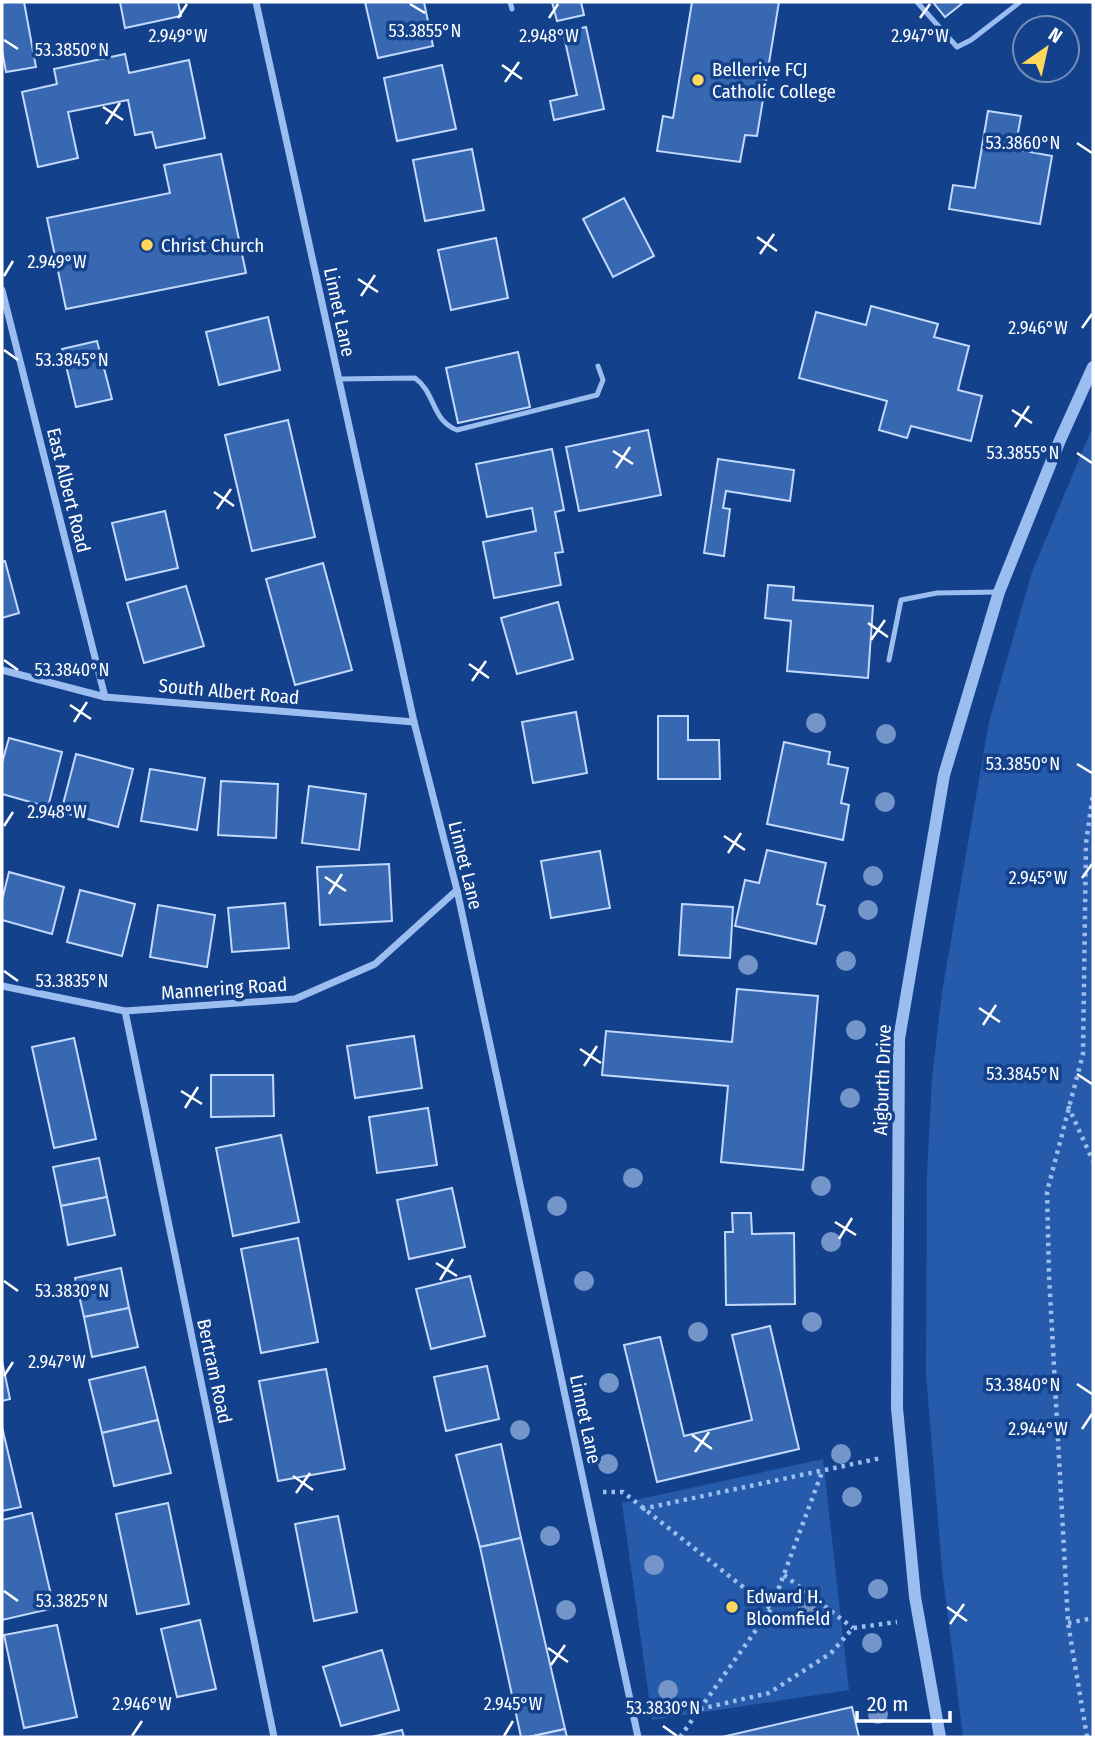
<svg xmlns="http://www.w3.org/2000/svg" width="1095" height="1739" viewBox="0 0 1095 1739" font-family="'Fira Sans Condensed',sans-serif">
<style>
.green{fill:#265aaa}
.building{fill:#3868b2;stroke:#c2d9fc;stroke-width:2}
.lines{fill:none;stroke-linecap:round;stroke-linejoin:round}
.path{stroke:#9cbdf0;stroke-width:4.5;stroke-dasharray:3.5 5;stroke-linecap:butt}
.service{stroke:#9cbdf0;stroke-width:5}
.minor{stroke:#9cbdf0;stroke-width:7}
.tertiary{stroke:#9cbdf0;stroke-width:12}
.tree{fill:#7495c9}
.ticks{fill:none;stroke:#fff;stroke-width:2.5}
.poi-dot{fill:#ffd85b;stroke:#14418b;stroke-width:2.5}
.labels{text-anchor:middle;stroke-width:7;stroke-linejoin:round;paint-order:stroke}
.poi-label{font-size:19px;fill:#fff;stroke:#14418b;text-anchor:start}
.street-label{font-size:19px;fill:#fff;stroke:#14418b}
.ticks-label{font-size:18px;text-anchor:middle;fill:#fff;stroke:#14418b;stroke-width:7;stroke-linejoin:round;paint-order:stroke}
</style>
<rect width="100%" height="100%" fill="#14418b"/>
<g class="green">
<path d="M1093 426V1737H963L942 1569 926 1374 927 1175 932 1079 942 992 989 722 1032 572Z"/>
<path d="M823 1459 849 1690 652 1720 622 1503Z"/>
</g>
<g class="building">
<path d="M2 2H24L36 67 6 72 2 50Z"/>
<path d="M120 2H178L181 16 125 28Z"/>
<path d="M365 2H424L433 46 378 58Z"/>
<path d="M552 2H581L584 15 557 21Z"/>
<path d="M692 2H779L757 136 745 135 740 162 657 151 663 116 673 118Z"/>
<path d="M933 2H964L945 17Z"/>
<path d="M586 27 604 109 554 120 550 101 577 95 563 32Z"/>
<path d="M125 54 129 73 189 60 205 138 156 148 152 132 135 135 128 100 68 112 78 158 38 167 22 92 57 84 54 69Z"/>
<path d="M442 65 456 129 397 141 384 78Z"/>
<path d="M988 111 1021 116 1015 149 1052 156 1040 224 949 209 953 185 975 188Z"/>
<path d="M472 149 484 210 425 221 413 160Z"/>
<path d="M221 154 246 273 66 309 47 218 170 193 164 165Z"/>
<path d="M624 198 654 256 613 277 583 219Z"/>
<path d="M496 238 508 298 451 310 438 250Z"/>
<path d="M871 306 938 324 934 337 969 346 958 390 982 396 971 441 911 426 907 438 879 430 887 401 799 378 816 312 866 325Z"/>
<path d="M268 317 280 370 219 385 206 332Z"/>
<path d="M97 341 112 399 76 407 62 349Z"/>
<path d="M518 352 530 407 458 423 446 368Z"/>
<path d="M288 420 315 537 252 551 225 435Z"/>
<path d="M648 430 661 495 579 511 566 447Z"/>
<path d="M552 449 564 510 555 512 563 552 555 553 561 585 494 598 483 542 536 531 532 508 487 517 476 464Z"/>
<path d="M718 459 794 470 790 501 726 491 723 508 730 509 724 556 704 553Z"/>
<path d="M165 511 178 568 126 580 112 523Z"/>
<path d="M5 561 19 613 2 618V562Z"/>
<path d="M323 563 352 670 295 685 266 579Z"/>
<path d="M768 585 794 587 793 600 873 606 868 678 787 671 791 621 765 618Z"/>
<path d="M186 586 204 646 144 663 127 603Z"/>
<path d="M558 602 573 659 517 674 501 618Z"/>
<path d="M576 712 587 773 533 783 522 722Z"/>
<path d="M658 716H688V740H719L720 779H658Z"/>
<path d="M9 738 62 752 48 807 2 794V763Z"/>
<path d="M784 742 830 752 828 764 848 768 841 803 849 805 843 840 767 824Z"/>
<path d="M76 754 133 769 118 827 61 812Z"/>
<path d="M150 769 205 778 197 830 141 821Z"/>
<path d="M221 781 278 784 276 838 218 835Z"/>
<path d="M309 786 366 794 359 850 302 843Z"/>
<path d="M767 850 826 863 817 904 825 906 816 944 735 926 745 880 759 883Z"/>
<path d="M600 851 610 908 551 918 541 861Z"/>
<path d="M389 864 392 921 320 925 317 867Z"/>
<path d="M9 872 64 887 52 934 2 920V900Z"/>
<path d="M80 890 135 904 122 956 67 942Z"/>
<path d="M285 903 289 948 232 952 228 908Z"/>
<path d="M682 904 733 907 730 958 679 955Z"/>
<path d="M158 905 215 915 207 967 150 957Z"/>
<path d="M737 989 818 996 803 1170 721 1162 728 1086 602 1075 606 1031 732 1042Z"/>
<path d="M414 1036 422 1088 355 1098 347 1046Z"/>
<path d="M74 1038 96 1139 54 1148 32 1047Z"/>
<path d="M211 1075H273L274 1116 211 1117Z"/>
<path d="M428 1108 437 1165 377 1173 369 1117Z"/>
<path d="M281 1135 299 1222 233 1236 216 1148Z"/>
<path d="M99 1158 107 1197 61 1206 53 1167Z"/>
<path d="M452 1188 465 1247 409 1259 397 1200Z"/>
<path d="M107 1197 115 1235 68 1245 61 1206Z"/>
<path d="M732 1213H751L752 1234 794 1233 795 1304 726 1305 725 1232H733Z"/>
<path d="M298 1238 318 1342 261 1353 241 1249Z"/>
<path d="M121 1268 129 1308 84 1317 75 1278Z"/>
<path d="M470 1276 485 1336 431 1349 416 1289Z"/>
<path d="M129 1308 138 1347 92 1357 84 1317Z"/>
<path d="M770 1326 799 1449 657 1482 624 1345 660 1337 684 1436 752 1420 732 1335Z"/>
<path d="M2 1361 10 1399 2 1401Z"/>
<path d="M487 1366 499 1419 446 1431 434 1377Z"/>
<path d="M145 1367 158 1420 102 1433 89 1380Z"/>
<path d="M326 1369 345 1469 278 1481 259 1381Z"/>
<path d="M158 1420 171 1473 114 1486 102 1433Z"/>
<path d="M2 1427 21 1507 2 1511Z"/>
<path d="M501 1444 521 1538 480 1547 456 1455Z"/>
<path d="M168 1503 189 1604 137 1614 116 1514Z"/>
<path d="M32 1513 54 1608 2 1620V1520Z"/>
<path d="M338 1516 357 1612 314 1621 295 1524Z"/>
<path d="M521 1538 565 1729 528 1737H521L480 1547Z"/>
<path d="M200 1620 216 1689 177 1697 161 1629Z"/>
<path d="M57 1625 77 1717 24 1728 4 1635Z"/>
<path d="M382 1650 399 1710 341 1726 323 1667Z"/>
<path d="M852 1707 859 1737H722Z"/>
<path d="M565 1729 567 1737H529Z"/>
<path d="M402 1730 404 1737H371Z"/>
</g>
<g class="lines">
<g class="path">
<path d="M1068 1106 1093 1161"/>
<path d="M603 1492H623L771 1609"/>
<path d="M642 1509 881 1458"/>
<path d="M784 1575 853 1628"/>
<path d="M1068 1623 1093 1618"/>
<path d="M700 1709 769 1693 831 1653 853 1628 897 1622"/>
<path d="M680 1737 771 1609 822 1472"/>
<path d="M1087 1737 1068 1623 1049 1275 1047 1192 1083 1054 1086 843 1093 793"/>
</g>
<g class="service">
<path d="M510 2 512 9"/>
<path d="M917 2 957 47 971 40 1020 2"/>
<path d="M339 379 415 378C436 393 431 420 457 430L597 395 603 380 598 366"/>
<path d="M889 660 901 600 937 593 999 592"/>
</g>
<g class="minor">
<path d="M256 2 414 722 457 890 638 1737"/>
<path d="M2 290 105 697"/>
<path d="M2 670 105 697 414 722"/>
<path d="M2 986 125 1011 295 999 375 964 457 890"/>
<path d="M125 1011 274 1737"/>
</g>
<path class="tertiary" d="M940 1737 915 1597 897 1408 899 1039 944 775 999 592 1060 440 1093 367"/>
</g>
<g class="tree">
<circle cx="816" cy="723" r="10"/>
<circle cx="886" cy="734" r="10"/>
<circle cx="885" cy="802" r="10"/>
<circle cx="873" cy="876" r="10"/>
<circle cx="868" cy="910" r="10"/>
<circle cx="846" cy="961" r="10"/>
<circle cx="748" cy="965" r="10"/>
<circle cx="856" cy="1030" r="10"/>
<circle cx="850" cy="1098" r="10"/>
<circle cx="633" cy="1178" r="10"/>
<circle cx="821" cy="1186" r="10"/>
<circle cx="557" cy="1206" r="10"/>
<circle cx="831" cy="1242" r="10"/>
<circle cx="584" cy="1281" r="10"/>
<circle cx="812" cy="1322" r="10"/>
<circle cx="698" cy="1332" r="10"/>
<circle cx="609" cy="1383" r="10"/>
<circle cx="520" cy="1430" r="10"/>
<circle cx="841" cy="1454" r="10"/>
<circle cx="608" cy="1464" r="10"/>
<circle cx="852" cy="1497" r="10"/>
<circle cx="550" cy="1536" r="10"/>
<circle cx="654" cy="1565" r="10"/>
<circle cx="878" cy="1589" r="10"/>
<circle cx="566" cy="1610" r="10"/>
<circle cx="807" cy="1611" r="10"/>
<circle cx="872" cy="1643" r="10"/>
<circle cx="668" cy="1690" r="10"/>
<circle cx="878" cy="1714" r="10"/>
</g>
<path class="ticks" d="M410 4 425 13M178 18 187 4M549 18 558 4M920 18 930 4M4 40 18 49M502 65 522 79M505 82 519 62M103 107 123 120M106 124 120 103M1077 143 1092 153M757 237 777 251M760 254 774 234M4 276 13 261M358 279 378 292M361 296 375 275M1082 328 1092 314M4 350 18 360M1012 410 1032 423M1015 427 1029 406M613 451 633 464M1077 453 1092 463M616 468 630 447M214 492 234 506M217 509 231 489M868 623 888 637M871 640 885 620M4 660 18 670M469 664 489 678M472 681 486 661M70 705 91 719M74 722 87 702M1077 764 1092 773M4 826 13 812M724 836 745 850M728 853 741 833M325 877 346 891M1082 878 1092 864M329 894 342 874M4 971 18 981M979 1008 1000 1022M983 1025 996 1005M580 1049 601 1063M584 1066 597 1046M1077 1074 1092 1084M181 1091 202 1104M185 1108 198 1087M835 1222 856 1235M839 1239 852 1218M436 1263 457 1276M440 1280 453 1259M4 1281 18 1291M4 1376 13 1362M1077 1384 1092 1394M1082 1429 1092 1414M692 1435 712 1449M695 1452 709 1432M293 1476 313 1490M296 1493 310 1473M4 1591 18 1601M947 1607 967 1621M950 1624 964 1604M548 1648 568 1662M551 1665 565 1645M663 1726 677 1736M132 1736 142 1721M504 1736 513 1721"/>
<g class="poi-dot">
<circle cx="698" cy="80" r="7"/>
<circle cx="147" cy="245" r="7"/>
<circle cx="732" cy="1607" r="7"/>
</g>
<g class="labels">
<g class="poi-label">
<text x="712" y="76">Bellerive FCJ<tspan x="712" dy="22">Catholic College</tspan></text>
<text x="161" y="252">Christ Church</text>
<text x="746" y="1603">Edward H.<tspan x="746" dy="22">Bloomfield</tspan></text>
</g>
<g class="street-label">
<text transform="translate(340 312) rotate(78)" y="7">Linnet Lane</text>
<text transform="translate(69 490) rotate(76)" y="7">East Albert Road</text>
<text transform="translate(229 691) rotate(5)" y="7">South Albert Road</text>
<text transform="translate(466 865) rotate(76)" y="7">Linnet Lane</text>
<text transform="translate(224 988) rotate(-4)" y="7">Mannering Road</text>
<text transform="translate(882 1080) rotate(-88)" y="7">Aigburth Drive</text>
<text transform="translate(215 1371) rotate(78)" y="7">Bertram Road</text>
<text transform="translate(586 1419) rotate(78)" y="7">Linnet Lane</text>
</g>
</g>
<g class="ticks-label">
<text x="425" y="37">53.3855°N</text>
<text x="178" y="42">2.949°W</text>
<text x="920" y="42">2.947°W</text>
<text x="549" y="42">2.948°W</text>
<text x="72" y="56">53.3850°N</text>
<text x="1023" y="149">53.3860°N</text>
<text x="57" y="268">2.949°W</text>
<text x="1038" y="334">2.946°W</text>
<text x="72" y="366">53.3845°N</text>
<text x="1023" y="459">53.3855°N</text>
<text x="72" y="676">53.3840°N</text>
<text x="1023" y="770">53.3850°N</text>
<text x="57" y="818">2.948°W</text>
<text x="1038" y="884">2.945°W</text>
<text x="72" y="987">53.3835°N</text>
<text x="1023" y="1080">53.3845°N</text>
<text x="72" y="1297">53.3830°N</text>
<text x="57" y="1368">2.947°W</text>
<text x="1023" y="1391">53.3840°N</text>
<text x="1038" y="1435">2.944°W</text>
<text x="72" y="1607">53.3825°N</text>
<text x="142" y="1710">2.946°W</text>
<text x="513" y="1710">2.945°W</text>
<text x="663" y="1714">53.3830°N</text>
</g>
<rect width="1095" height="1739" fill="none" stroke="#ffffff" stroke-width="7"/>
<g transform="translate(1046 49) rotate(34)"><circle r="33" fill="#14418b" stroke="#728db9" stroke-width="2"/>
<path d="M0-5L12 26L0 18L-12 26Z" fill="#ffd85b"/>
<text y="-10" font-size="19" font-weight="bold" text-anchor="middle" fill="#ffffff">N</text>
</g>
<path d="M857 1711v10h93v-10" fill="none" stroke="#ffffff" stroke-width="3.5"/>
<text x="867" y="1711" font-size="21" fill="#ffffff" stroke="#14418b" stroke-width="5" paint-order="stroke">20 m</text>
</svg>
